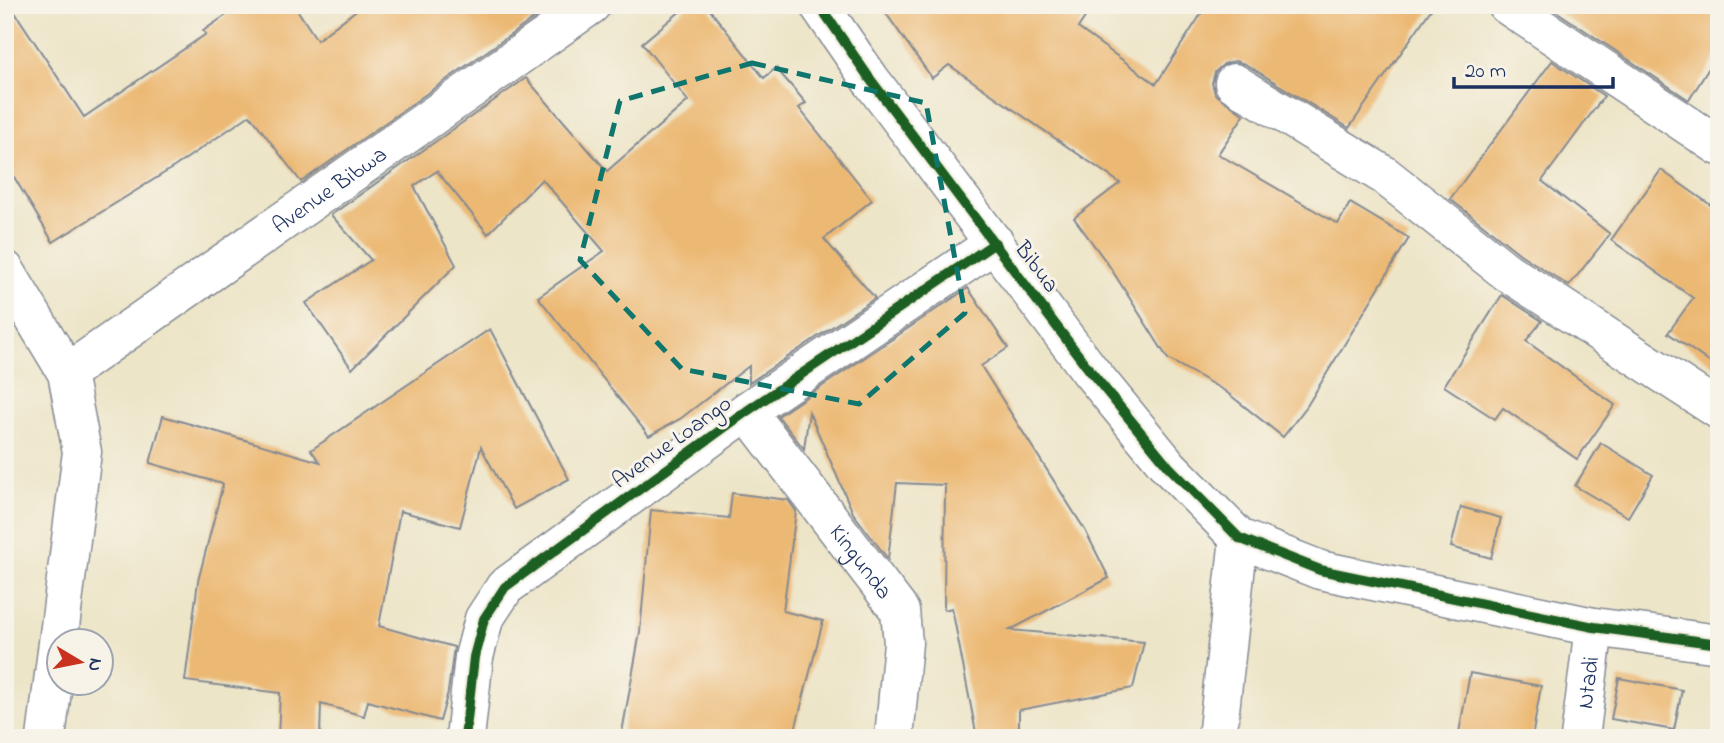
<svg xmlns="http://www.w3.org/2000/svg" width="1724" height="743" viewBox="0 0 1724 743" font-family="'Indie Flower',sans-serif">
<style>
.building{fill:#ecb975}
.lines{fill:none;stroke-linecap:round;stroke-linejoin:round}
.minor-casing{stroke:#848a93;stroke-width:41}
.minor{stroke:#fff;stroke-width:38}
.cycleway-casing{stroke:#f7f3e8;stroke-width:15}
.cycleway{stroke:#1b5e20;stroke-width:10}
.marked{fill:none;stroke:#0f766e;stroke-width:5;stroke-dasharray:14 9;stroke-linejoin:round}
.labels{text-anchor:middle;stroke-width:6;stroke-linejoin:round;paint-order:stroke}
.street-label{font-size:23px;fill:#1b2f5e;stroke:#f7f3e8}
</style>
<rect width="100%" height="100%" fill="#f7f3e8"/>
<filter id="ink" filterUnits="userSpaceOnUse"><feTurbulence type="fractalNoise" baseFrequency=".0143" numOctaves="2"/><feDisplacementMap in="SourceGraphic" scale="14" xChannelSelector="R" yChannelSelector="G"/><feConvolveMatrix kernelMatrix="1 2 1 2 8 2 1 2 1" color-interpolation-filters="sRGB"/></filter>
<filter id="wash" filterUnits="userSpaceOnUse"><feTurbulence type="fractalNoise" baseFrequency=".00686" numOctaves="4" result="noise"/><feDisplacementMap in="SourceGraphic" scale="28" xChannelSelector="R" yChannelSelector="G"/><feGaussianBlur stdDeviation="1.57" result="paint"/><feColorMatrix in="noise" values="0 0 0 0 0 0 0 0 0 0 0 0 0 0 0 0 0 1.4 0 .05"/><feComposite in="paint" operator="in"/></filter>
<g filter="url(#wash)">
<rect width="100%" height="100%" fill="#ede5c8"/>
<g id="blocks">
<g class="building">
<path d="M5 5H10L84 117 206 34 203 31 241 5H294L317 40 363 5H553L301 182 250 115 174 167 53 242 5 162Z"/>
<path d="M688 5H706L764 78 776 68 806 103 799 108 872 200 824 239 875 298 749 383V366L680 419 649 436 538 297 604 251 542 179 488 234 437 171 414 186 456 265 352 369 306 303 371 260 331 215 526 78 607 171 688 101 642 43Z"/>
<path d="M880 5H1093L1078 28 1156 84 1207 5H1434L1349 128 1245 64 1235 61 1224 64 1215 72 1212 83 1215 94 1244 115 1218 154 1338 224 1350 203 1409 238 1307 406 1283 437 1225 391 1168 359 1110 267 1074 218 1120 183 949 65 932 78Z"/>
<path d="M1547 5H1719V52L1689 100Z"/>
<path d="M1552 61 1604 96 1542 181 1610 234 1569 286 1520 254 1450 199Z"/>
<path d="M1661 170 1719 211V369L1668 333 1693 298 1611 240Z"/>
<path d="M968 288 1008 348 981 366 1085 530 1109 578 1010 630 1144 642 1133 688 1019 710V738H977L952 608 944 610 945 485 897 483 888 559 853 513 809 412 804 449 778 416Z"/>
<path d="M1502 295 1542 321 1526 341 1615 405 1577 459 1503 408 1495 419 1444 386Z"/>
<path d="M490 329 569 479 514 509 481 447 460 527 400 511 379 626 454 647 448 692 440 721 368 701 364 716 321 704 320 738H278L280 693 185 681 198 581 223 484 150 463 163 416 320 462 311 450Z"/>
<path d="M1601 443 1653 475 1628 517 1575 486Z"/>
<path d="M732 493 788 500 796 511 783 611 823 621 793 738H621L640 632 651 510 729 518Z"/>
<path d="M1461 507 1501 518 1491 558 1451 547Z"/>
<path d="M1470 673 1541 686 1532 738H1458Z"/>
<path d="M1619 678 1682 690 1674 730 1611 719Z"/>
</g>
</g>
</g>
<g filter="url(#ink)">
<use href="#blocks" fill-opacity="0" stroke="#848a93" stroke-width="2"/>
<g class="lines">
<g class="minor-casing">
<g id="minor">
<path d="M819 5 870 79 1091 372 1169 467 1239 538 1320 570 1594 627 1719 644"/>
<path d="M1507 5 1719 146"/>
<path d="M1234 83 1384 175 1507 272 1719 410"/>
<path d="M5 270 67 373 82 452 46 738"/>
<path id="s1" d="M67 373 591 5"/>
<path id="s2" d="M747 411 900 611 903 643 894 738"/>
<path d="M465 738 474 657 484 619 505 587 747 411 995 243"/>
<path d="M1217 738 1239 538"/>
<path id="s3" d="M1580 738 1594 627"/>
</g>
</g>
<use href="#minor" class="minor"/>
<g class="cycleway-casing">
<g id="cycleway">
<path d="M819 5 870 79 1091 372 1169 467 1239 538 1320 570 1594 627 1719 644"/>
<path d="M465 738 474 657 484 619 505 587 747 411 995 243"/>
</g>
</g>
<use href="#cycleway" class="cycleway"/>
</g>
</g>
<path class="marked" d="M752 63 926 103 965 313 859 404 682 369 580 260 620 101Z"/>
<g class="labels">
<g class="street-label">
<text dy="8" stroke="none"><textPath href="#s1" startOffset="320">Avenue Bibwa</textPath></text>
<text transform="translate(1038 266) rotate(53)" y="8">Bibua</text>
<text transform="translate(671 441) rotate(-36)" y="8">Avenue Loango</text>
<text dy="8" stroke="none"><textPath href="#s2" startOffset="189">Kingunda</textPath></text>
<text dy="8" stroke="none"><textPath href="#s3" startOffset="56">Ntadi</textPath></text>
</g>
</g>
<rect width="1724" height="743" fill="none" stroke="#f7f3e8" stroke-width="28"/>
<g transform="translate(80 662) rotate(100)"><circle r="33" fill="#f7f3e8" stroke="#9fa5b1" stroke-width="2"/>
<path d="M0-5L12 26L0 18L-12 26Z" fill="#c8321e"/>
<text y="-10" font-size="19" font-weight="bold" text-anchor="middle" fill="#1b2f5e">N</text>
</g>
<path d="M1454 77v10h159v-10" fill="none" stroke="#1b2f5e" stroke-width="3.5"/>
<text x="1465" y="77" font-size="21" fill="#1b2f5e" stroke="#f7f3e8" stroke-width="5" paint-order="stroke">20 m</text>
</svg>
